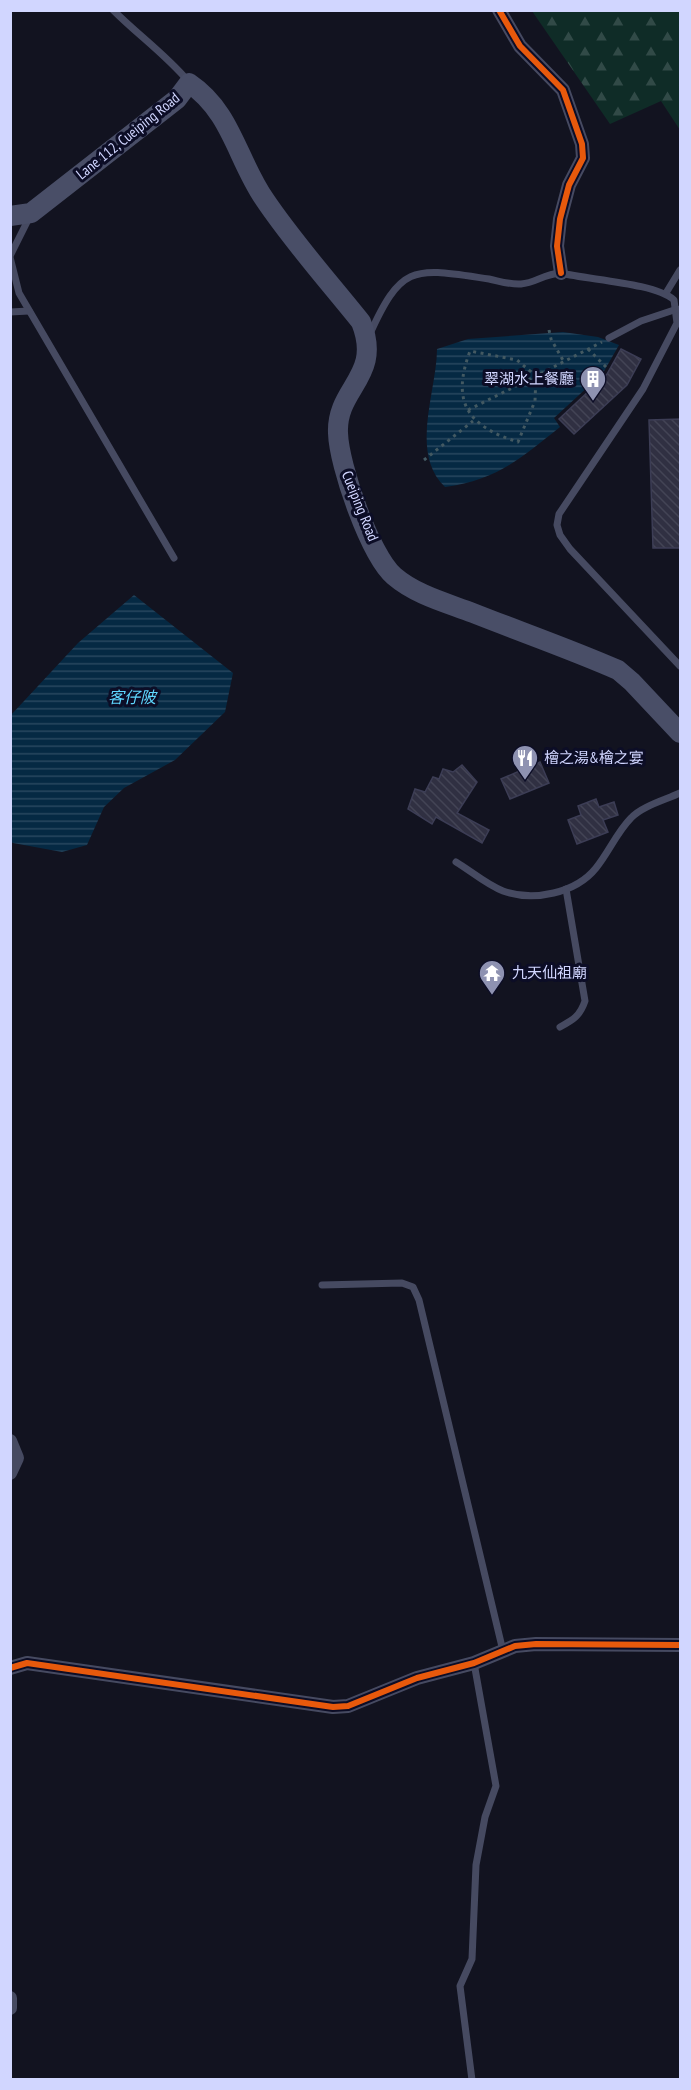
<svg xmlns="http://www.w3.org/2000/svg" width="691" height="2090" viewBox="0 0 691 2090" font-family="'PT Sans Narrow','Noto Sans TC',sans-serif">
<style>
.forest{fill:url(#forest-firs)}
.water{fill:url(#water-rules)}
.building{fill:url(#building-back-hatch);stroke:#3c3d55;stroke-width:1.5}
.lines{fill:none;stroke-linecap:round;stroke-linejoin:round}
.path{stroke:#435962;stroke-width:3;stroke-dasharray:3 4.5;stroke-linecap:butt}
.lane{stroke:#464a61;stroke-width:7}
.street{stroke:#464a61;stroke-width:14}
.secondary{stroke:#494e67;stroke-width:20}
.cycleway-casing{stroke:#0c0d26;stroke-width:10}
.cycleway{stroke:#e8590c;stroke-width:6}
.labels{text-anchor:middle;stroke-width:6;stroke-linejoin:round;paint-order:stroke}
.street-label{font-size:15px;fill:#d1d6ff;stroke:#0c0d26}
.poi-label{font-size:15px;fill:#d1d6ff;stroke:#0c0d26;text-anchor:start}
.water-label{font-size:16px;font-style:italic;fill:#5fd8ff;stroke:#0c0d26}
</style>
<defs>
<pattern id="forest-firs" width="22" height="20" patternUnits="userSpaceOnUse" patternTransform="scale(1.5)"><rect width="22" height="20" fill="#0f2c27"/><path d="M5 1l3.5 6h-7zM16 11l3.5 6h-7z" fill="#314a47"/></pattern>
<pattern id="water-rules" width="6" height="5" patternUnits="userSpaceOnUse" patternTransform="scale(1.5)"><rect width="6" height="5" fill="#052943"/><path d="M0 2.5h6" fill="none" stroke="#28475f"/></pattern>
<pattern id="building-back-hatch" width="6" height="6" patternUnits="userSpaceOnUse" patternTransform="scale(1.5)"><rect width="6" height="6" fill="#303042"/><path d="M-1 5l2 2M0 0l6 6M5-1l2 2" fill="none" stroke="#434455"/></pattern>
</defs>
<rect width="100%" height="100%" fill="#121320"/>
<path class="forest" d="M532 11H680V130L661 101 610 124Z"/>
<g class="water">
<path d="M563 332 598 337 619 345 603 373 554 418 560 427C521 458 497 480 445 487 409 453 437 391 437 349L468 339Z"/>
<path d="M134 595 233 673 225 712 175 760 124 788 104 807 87 845 62 852 13 843 10 841 11 715 78 643Z"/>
</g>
<g class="building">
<path d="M621 349 641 359 627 385 574 434 559 419 607 374Z"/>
<path d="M681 419V548H653L649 420Z"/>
<path d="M540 762 549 783 510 799 501 779Z"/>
<path d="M462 765 477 782 457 813 489 830 482 843 436 817 432 824 408 809 415 789 425 792 433 777 439 779 443 769 453 772Z"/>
<path d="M596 799 599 807 614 802 618 815 603 820 608 832 577 844 568 820 581 815 578 806Z"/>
</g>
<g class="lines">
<g class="path">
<path d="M549 330 551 339 564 362"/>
<path d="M588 349 609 370"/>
<path d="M468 410 536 376 517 360 470 351C451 402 467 426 518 442L535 401 536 376 602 342"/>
<path d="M424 460 473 421"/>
</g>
<g class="lane">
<path d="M113 10C138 35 165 54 188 81"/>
<path d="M10 256 30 216"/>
<path d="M10 257 19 293 174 558"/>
<path d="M666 293 680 270"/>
<path d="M10 312 29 311"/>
<path d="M369 336C402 262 414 268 489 279 499 281 511 285 521 284 536 283 543 274 561 273 589 280 655 283 674 300L677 323 643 389 559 514 557 525 560 535 570 549 680 666"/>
<path d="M609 338 641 321 677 309"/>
<path d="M456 862C471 871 487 885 503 891 534 902 576 893 596 868 609 852 617 832 631 818 642 806 665 800 680 793"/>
<path d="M560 1027C573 1020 580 1016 585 1001L566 889"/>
<path d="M322 1285 402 1283 413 1287 419 1300 503 1651"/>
<path d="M472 2080 460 1986 472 1959 476 1865 485 1817 496 1786 474 1663"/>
</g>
<g class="street">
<path d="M499 10 520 46 563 90 582 144 583 158 569 185 560 219 557 246 561 273"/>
<path d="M10 1441 17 1458 10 1473"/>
<path d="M10 1668 27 1663 333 1707 348 1706 417 1678 474 1663 515 1646 536 1644 680 1645"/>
<path d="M10 1998V2008"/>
</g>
<path class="secondary" d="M10 216 31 213 177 99 189 83C232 112 237 160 265 200 294 243 329 282 361 322 383 377 336 387 338 433 339 466 370 555 394 576 416 595 447 603 473 613 521 632 570 649 618 670L632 682 680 733"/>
<g class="cycleway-casing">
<g id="cycleway">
<path d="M499 10 520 46 563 90 582 144 583 158 569 185 560 219 557 246 561 273"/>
<path d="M10 1668 27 1663 333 1707 348 1706 417 1678 474 1663 515 1646 536 1644 680 1645"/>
</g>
</g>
<use href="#cycleway" class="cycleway"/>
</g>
<defs>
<g id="building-pin" transform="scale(1.35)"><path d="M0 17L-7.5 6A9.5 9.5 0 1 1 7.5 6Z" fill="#8e92b1" stroke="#0c0d26"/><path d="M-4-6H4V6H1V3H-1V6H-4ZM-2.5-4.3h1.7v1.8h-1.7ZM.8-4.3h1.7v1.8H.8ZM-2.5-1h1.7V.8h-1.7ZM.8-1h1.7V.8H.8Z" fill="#fff"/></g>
<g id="restaurant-pin" transform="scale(1.35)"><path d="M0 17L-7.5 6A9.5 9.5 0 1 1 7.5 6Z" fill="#8e92b1" stroke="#0c0d26"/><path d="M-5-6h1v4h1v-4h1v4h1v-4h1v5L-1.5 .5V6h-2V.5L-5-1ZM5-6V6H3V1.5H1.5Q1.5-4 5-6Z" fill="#fff"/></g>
<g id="temple-pin" transform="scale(1.35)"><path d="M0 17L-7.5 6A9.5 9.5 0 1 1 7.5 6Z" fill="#8e92b1" stroke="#0c0d26"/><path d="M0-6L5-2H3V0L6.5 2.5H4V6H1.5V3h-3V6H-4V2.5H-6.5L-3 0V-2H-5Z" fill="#fff"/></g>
</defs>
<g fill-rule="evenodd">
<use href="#building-pin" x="593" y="379"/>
<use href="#restaurant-pin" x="525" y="758"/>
<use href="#temple-pin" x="492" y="973"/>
</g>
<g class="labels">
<g class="street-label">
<text transform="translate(128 136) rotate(-39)" y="5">Lane 112, Cueiping Road</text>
<text transform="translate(360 506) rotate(68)" y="5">Cueiping Road</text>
</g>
<g class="poi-label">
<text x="574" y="384" text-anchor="end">翠湖水上餐廳</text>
<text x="544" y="763">檜之湯&amp;檜之宴</text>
<text x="512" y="978">九天仙祖廟</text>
</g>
<g class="water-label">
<text x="132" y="703">客仔陂</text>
</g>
</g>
<rect width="691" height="2090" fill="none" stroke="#d1d6ff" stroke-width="24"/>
</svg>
